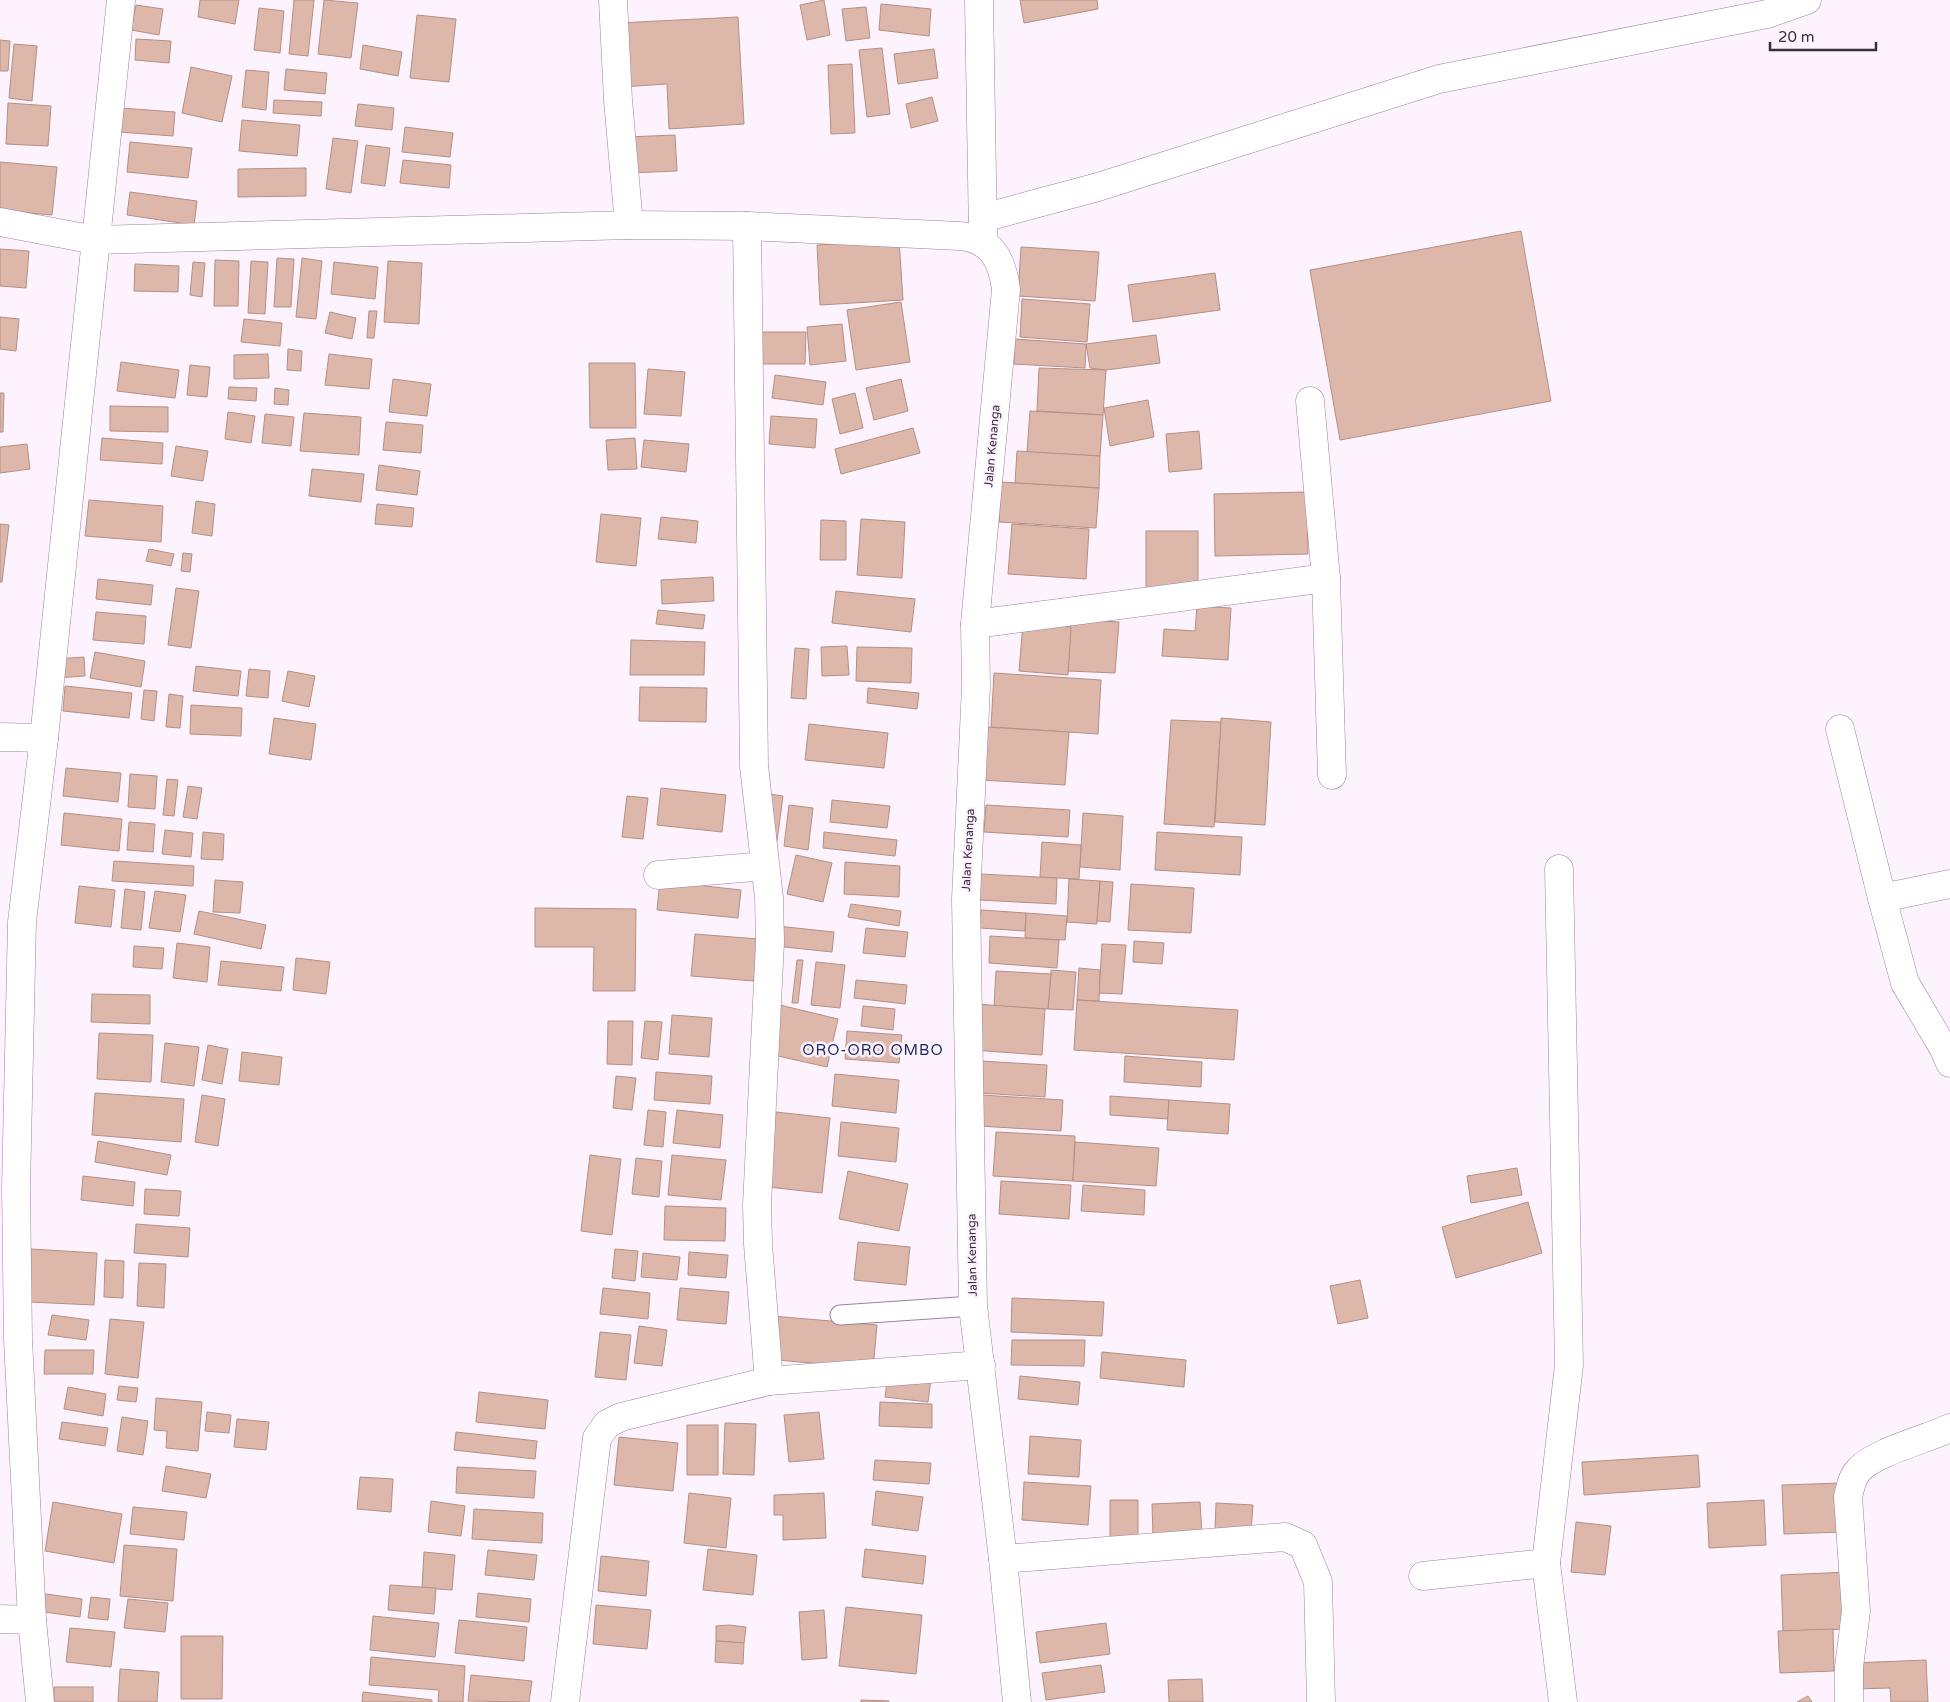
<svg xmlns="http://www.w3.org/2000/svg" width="1950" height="1702" viewBox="0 0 1950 1702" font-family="'Varela Round',sans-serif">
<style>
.building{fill:#deb7ab;stroke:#b48f83}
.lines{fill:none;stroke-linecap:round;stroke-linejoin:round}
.lane-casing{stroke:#9a829d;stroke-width:21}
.street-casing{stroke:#9a829d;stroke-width:29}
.lane{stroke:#fff;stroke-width:19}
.street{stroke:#fff;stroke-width:28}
.labels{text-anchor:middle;stroke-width:5;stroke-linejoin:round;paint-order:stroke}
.street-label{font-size:12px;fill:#392f3a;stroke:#fdf3fe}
.quarter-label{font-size:15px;letter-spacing:1px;fill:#1b2860;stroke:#fdf3fe}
</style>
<rect width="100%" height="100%" fill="#fdf3fe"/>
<g class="building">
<path d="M200 0H239L235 24 198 17Z"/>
<path d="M294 0H314L308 56 289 54Z"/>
<path d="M324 0 358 3 351 58 318 54Z"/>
<path d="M824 0 830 35 807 40 800 5Z"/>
<path d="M1020 0H1097L1098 9 1024 23Z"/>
<path d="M881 4 931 9 929 36 879 30Z"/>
<path d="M136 5 163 9 159 35 131 30Z"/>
<path d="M866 7 870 38 846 41 842 9Z"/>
<path d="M259 8 284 11 280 53 254 50Z"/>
<path d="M417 15 456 19 449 82 410 78Z"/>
<path d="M738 17 744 124 669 129 667 84 621 87 618 23Z"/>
<path d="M136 39 171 41 169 63 135 60Z"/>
<path d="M0 40 10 41 8 71H0Z"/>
<path d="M14 44 37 46 32 101 9 98Z"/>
<path d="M363 45 402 52 398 76 360 69Z"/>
<path d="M882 48 890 114 867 117 859 50Z"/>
<path d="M934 49 938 78 898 84 894 54Z"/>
<path d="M852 64 855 133 831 134 828 65Z"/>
<path d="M191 67 232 76 222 122 182 113Z"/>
<path d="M286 69 327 73 325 94 284 90Z"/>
<path d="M246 70 269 72 266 110 242 107Z"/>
<path d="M932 97 938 121 911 128 906 104Z"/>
<path d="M274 100 322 102 321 116 273 113Z"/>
<path d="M8 103 51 106 48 146 6 144Z"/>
<path d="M358 104 394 108 392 130 355 126Z"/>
<path d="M121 108 175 112 173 136 119 132Z"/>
<path d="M242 120 300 125 297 156 239 151Z"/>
<path d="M405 127 453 133 450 157 402 152Z"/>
<path d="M675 135 677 171 629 173 627 137Z"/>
<path d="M333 138 358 141 351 193 326 189Z"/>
<path d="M130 142 192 148 188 178 127 172Z"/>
<path d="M366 145 390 148 385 186 361 183Z"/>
<path d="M403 160 451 165 449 188 400 183Z"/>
<path d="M0 162 57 167 52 215 0 210Z"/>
<path d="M306 168V196L238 197V169Z"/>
<path d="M130 192 197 201 194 225 127 215Z"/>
<path d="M1521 231 1551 401 1340 440 1310 270Z"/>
<path d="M899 239 903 300 820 305 817 245Z"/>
<path d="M1021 247 1099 252 1095 301 1018 296Z"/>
<path d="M0 249 29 251 26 288 0 286Z"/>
<path d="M277 258 294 259 291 307H274Z"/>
<path d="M302 258 322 261 316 319 296 317Z"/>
<path d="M215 260 239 261 238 306H214Z"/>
<path d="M251 261 268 262 265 314 248 313Z"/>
<path d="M388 261 422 263 419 324 384 322Z"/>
<path d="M193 262 205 263 202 297 190 295Z"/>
<path d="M334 262 378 267 375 299 331 294Z"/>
<path d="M135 264 179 266 178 292 134 291Z"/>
<path d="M1215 273 1220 310 1133 322 1128 285Z"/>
<path d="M1022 299 1090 304 1087 342 1020 337Z"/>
<path d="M901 302 910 362 856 370 847 310Z"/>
<path d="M369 311H377L374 338H367Z"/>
<path d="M330 312 356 318 352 339 325 333Z"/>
<path d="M0 317 19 319 16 351 0 349Z"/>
<path d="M244 319 282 323 280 346 241 342Z"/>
<path d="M842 324 846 361 810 365 807 327Z"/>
<path d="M758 332H806L805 364H758Z"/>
<path d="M1156 335 1160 363 1106 370 1090 368 1086 344Z"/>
<path d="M1015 339 1086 344 1085 368 1014 364Z"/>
<path d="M288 349 302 351 301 371 287 370Z"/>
<path d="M268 354 269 378 234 379V355Z"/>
<path d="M329 354 372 359 369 389 325 385Z"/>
<path d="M121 362 179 370 175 398 117 391Z"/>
<path d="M589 363H635L636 428H590Z"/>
<path d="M190 365 210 367 207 397 187 395Z"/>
<path d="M1039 368 1106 370 1103 415 1037 411Z"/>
<path d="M648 369 685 372 681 416 644 414Z"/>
<path d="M775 375 826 382 823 405 772 398Z"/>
<path d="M393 379 431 384 427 416 389 412Z"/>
<path d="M901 379 908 411 874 420 866 388Z"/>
<path d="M229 387 257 388 256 401 228 399Z"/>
<path d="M275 388 289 390 288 405 274 404Z"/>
<path d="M0 393H4L3 432H0Z"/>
<path d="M855 393 863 428 840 434 832 399Z"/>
<path d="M1148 400 1154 437 1110 446 1104 408Z"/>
<path d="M110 406 168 407V432L110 431Z"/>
<path d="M1030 411 1103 415 1100 456 1027 452Z"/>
<path d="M228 412 255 416 251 443 225 439Z"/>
<path d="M304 413 361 417 359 455 300 451Z"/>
<path d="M265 414 294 417 291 446 262 443Z"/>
<path d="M771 416 817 419 815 448 769 444Z"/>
<path d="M386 422 423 425 421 453 383 450Z"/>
<path d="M913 428 920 453 841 474 835 449Z"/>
<path d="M1199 431 1202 469 1169 472 1166 434Z"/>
<path d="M102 438 163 443 162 464 100 460Z"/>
<path d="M635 438 637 469 608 470 606 440Z"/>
<path d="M644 440 689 444 686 472 641 467Z"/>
<path d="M27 444 30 469 0 473V447Z"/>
<path d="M176 446 208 451 203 481 171 476Z"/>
<path d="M1017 451 1100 456 1099 488 1015 483Z"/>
<path d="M379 465 420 471 417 495 376 490Z"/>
<path d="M312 469 364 474 361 502 309 496Z"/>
<path d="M1001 482 1099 488 1096 528 999 522Z"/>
<path d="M1307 492 1308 554 1215 556 1214 494Z"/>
<path d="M89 500 163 506 161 542 85 536Z"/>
<path d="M196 501 215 504 212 536 192 533Z"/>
<path d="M377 504 414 508 412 527 375 524Z"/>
<path d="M601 514 641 518 636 566 596 562Z"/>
<path d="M661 517 698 521 696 543 658 539Z"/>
<path d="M861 519 905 522 902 578 857 575Z"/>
<path d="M821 520 846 521V560H820Z"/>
<path d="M0 524 9 525 2 582H0Z"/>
<path d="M1012 524 1089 529 1086 579 1008 574Z"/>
<rect x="1146" y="531" width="52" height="62"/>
<path d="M149 549 174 554 171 566 146 561Z"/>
<path d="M183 553 192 554 190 572 181 571Z"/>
<path d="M713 577 714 601 662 604 661 580Z"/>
<path d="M98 579 153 585 151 605 96 599Z"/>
<path d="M176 588 199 591 191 648 168 645Z"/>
<path d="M836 591 915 599 911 632 832 623Z"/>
<path d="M1197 606 1231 608 1228 660 1162 656 1164 629 1195 631Z"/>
<path d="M658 610 705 615 703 629 656 624Z"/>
<path d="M96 612 146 616 144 644 93 640Z"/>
<path d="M1071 619 1119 622 1115 673 1068 671Z"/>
<path d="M1023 624 1071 627 1068 675 1019 671Z"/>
<path d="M631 640 705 642 704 675H630Z"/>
<path d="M847 646 849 675 822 676 821 647Z"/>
<path d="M857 647 912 648 911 683 856 681Z"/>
<path d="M795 648 809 649 806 699 791 698Z"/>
<path d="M95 652 145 661 141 687 90 678Z"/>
<path d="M84 657 85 676 56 678 55 659Z"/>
<path d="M196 666 241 671 238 696 193 691Z"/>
<path d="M249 669 270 671 268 698 246 696Z"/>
<path d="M288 671 315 676 309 707 282 701Z"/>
<path d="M994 673 1101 680 1098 734 991 727Z"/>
<path d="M65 686 132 693 129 718 63 711Z"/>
<path d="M640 687 707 688 706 722 639 721Z"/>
<path d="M868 688 919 693 917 709 867 703Z"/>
<path d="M144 690 157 691 154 721 141 719Z"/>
<path d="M169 694 183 696 180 728 166 727Z"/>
<path d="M191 705 242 708 241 736 190 734Z"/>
<path d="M274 718 316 724 311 760 269 754Z"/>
<path d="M1221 718 1271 722 1265 825 1215 822Z"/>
<path d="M1171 720 1221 722 1214 827 1164 824Z"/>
<path d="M809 724 888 733 884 768 805 760Z"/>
<path d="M985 727 1069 732 1065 785 981 780Z"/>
<path d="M66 768 121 773 118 802 63 796Z"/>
<path d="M130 774 157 776 155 809 128 807Z"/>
<path d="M167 779 178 780 174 816 163 815Z"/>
<path d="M188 786 202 788 197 819 183 817Z"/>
<path d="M661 788 726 795 722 832 657 825Z"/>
<path d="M769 794 783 796 776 848Z"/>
<path d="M627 796 648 798 643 839 622 837Z"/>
<path d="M832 800 890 806 887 828 830 822Z"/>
<path d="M789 805 813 808 808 850 784 846Z"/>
<path d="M986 805 1070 810 1068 837 984 832Z"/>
<path d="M64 813 122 819 119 851 61 845Z"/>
<path d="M1083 813 1123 816 1120 870 1080 867Z"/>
<path d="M129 822 155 824 153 852 127 850Z"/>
<path d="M165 830 193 833 191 857 162 854Z"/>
<path d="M203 832 224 834 223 860 201 859Z"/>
<path d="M824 832 897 840 895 856 823 848Z"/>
<path d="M1157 832 1242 837 1240 875 1155 870Z"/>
<path d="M1042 842 1081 845 1079 879 1040 877Z"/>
<path d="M796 855 832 863 823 902 787 894Z"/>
<path d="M114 861 194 866 193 886 112 881Z"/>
<path d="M845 862 900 866 899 897 844 894Z"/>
<path d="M981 874 1057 878 1056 904 979 900Z"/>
<path d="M1069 879 1100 881 1097 924 1067 922Z"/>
<path d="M215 880 243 882 240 913 213 912Z"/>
<path d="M660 881 741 890 738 918 657 910Z"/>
<path d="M1100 881 1113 882 1110 922 1097 921Z"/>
<path d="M1131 884 1194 888 1191 933 1128 930Z"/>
<path d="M79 886 115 890 111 927 75 923Z"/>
<path d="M125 889 145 892 141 930 121 928Z"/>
<path d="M155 891 186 895 180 932 149 928Z"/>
<path d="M851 904 901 911 899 926 848 917Z"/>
<path d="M535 908 636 909 635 991H593L594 947H535Z"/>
<path d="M981 910 1026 913 1025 931 980 928Z"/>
<path d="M199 911 266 925 261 949 194 934Z"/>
<path d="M1026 913 1067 916 1065 940 1025 938Z"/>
<path d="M777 926 834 932 832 952 775 946Z"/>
<path d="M866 928 908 932 905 957 863 953Z"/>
<path d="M695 934 758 939 754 981 691 976Z"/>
<path d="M990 936 1059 940 1057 968 989 963Z"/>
<path d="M1134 941 1164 943 1162 964 1133 962Z"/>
<path d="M177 943 210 947 207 982 173 978Z"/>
<path d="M1102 944 1126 945 1122 994 1099 993Z"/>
<path d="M134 946 164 948 162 969 133 967Z"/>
<path d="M296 958 330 962 326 994 293 990Z"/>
<path d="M797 960H803L798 1003H792Z"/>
<path d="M221 961 284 967 281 991 218 985Z"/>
<path d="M816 962 845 965 840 1008 811 1005Z"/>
<path d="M1079 968 1100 970 1099 1001 1077 1000Z"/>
<path d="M1051 970 1076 972 1073 1010 1048 1009Z"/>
<path d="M996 971 1051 974 1048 1009 994 1006Z"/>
<path d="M856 980 907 985 905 1004 854 998Z"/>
<path d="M92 994 150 995V1024L91 1022Z"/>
<path d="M1077 1000 1238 1010 1234 1060 1074 1050Z"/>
<path d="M976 1004 1045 1009 1042 1055 972 1050Z"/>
<path d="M780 1005 838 1019 827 1067 769 1054Z"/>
<path d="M863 1006 895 1009 893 1030 861 1026Z"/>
<path d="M672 1015 712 1018 709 1057 669 1054Z"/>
<path d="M608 1021H633L632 1065 607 1064Z"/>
<path d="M645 1021 662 1022 658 1060 641 1058Z"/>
<path d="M847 1031 902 1035 899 1063 845 1059Z"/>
<path d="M99 1033 153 1035 151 1082 97 1079Z"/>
<path d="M165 1043 199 1047 194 1086 161 1082Z"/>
<path d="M208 1045 228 1049 222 1084 202 1080Z"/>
<path d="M242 1052 282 1057 279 1085 239 1081Z"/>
<path d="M1125 1056 1202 1062 1201 1087 1124 1082Z"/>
<path d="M981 1061 1047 1065 1045 1097 979 1093Z"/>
<path d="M656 1072 712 1076 710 1104 654 1100Z"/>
<path d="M835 1074 899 1080 896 1113 832 1106Z"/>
<path d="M616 1076 636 1078 632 1110 613 1108Z"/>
<path d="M95 1093 184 1099 181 1142 92 1135Z"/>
<path d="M202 1095 225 1099 218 1146 195 1142Z"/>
<path d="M981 1095 1063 1100 1061 1131 979 1126Z"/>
<path d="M1110 1096 1169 1100 1168 1119 1110 1115Z"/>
<path d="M1169 1100 1230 1104 1228 1134 1167 1130Z"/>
<path d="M648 1110 666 1112 663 1147 644 1145Z"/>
<path d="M677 1110 723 1115 720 1148 673 1143Z"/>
<path d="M776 1112 830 1118 822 1193 768 1187Z"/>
<path d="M841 1122 899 1128 896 1162 838 1156Z"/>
<path d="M996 1132 1075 1136 1073 1181 993 1176Z"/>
<path d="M98 1141 171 1155 167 1175 95 1162Z"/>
<path d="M1075 1142 1159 1148 1156 1186 1073 1181Z"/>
<path d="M590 1155 621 1159 612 1235 581 1231Z"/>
<path d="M672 1155 726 1160 721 1200 668 1195Z"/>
<path d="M636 1158 662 1161 659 1197 632 1194Z"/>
<path d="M1517 1168 1522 1195 1471 1203 1467 1176Z"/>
<path d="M848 1171 908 1184 899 1231 839 1219Z"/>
<path d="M83 1176 135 1182 133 1206 81 1200Z"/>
<path d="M1001 1181 1071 1185 1069 1219 999 1214Z"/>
<path d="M1083 1185 1145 1190 1144 1215 1081 1211Z"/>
<path d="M145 1189 181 1191 179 1216 144 1214Z"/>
<path d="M1528 1202 1542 1253 1456 1278 1442 1227Z"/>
<path d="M665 1206 726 1208 725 1241 664 1240Z"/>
<path d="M136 1224 190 1228 188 1257 134 1253Z"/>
<path d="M858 1242 910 1247 906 1285 854 1280Z"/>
<path d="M31 1249 97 1253 94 1305 29 1302Z"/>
<path d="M615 1249 638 1251 635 1281 612 1278Z"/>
<path d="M689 1252 728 1255 726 1278 688 1275Z"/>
<path d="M643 1253 680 1257 677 1280 641 1277Z"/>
<path d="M105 1260 124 1261 123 1298 104 1297Z"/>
<path d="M139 1263 166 1264 164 1308 137 1306Z"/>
<path d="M1360 1280 1368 1318 1338 1324 1330 1286Z"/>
<path d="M603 1288 650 1293 648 1319 600 1314Z"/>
<path d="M680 1288 729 1292 726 1324 677 1320Z"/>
<path d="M1012 1298 1104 1302 1102 1336 1011 1332Z"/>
<path d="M52 1315 89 1320 86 1340 48 1335Z"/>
<path d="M772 1316 877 1325 873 1369 768 1359Z"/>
<path d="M110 1319 144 1322 138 1378 105 1374Z"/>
<path d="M639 1326 667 1330 662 1366 634 1363Z"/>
<path d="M600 1332 631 1335 626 1380 595 1377Z"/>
<path d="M1012 1340H1085L1084 1366 1011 1365Z"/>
<path d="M45 1350H94L93 1374H44Z"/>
<path d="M1102 1352 1186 1360 1184 1387 1100 1378Z"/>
<path d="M888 1374 931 1379 928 1402 885 1397Z"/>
<path d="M1020 1376 1080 1382 1078 1405 1018 1399Z"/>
<path d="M119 1386 138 1388 136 1402 117 1400Z"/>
<path d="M68 1387 106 1394 103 1416 64 1409Z"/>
<path d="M479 1392 548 1400 545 1429 476 1422Z"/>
<path d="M156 1398 202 1402 198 1451 166 1448 167 1431 154 1430Z"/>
<path d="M880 1402 932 1404V1428L879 1426Z"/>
<path d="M207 1412 231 1415 229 1433 205 1431Z"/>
<path d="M819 1412 824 1459 789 1462 784 1415Z"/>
<path d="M122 1417 148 1421 143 1455 117 1451Z"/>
<path d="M237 1419 269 1422 266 1450 234 1447Z"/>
<path d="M62 1422 108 1428 105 1446 59 1439Z"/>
<path d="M725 1423 756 1424 754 1475 723 1474Z"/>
<rect x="687" y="1425" width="31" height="50"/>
<path d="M456 1432 537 1441 535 1459 454 1450Z"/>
<path d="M1030 1436 1081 1440 1079 1477 1028 1474Z"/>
<path d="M619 1437 678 1443 673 1491 614 1485Z"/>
<path d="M1698 1455 1700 1487 1584 1495 1582 1462Z"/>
<path d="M875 1460 931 1463 929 1484 873 1480Z"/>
<path d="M166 1466 211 1474 206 1498 162 1491Z"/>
<path d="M457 1467 536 1471 534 1498 456 1493Z"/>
<path d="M360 1477 393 1479 391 1512 357 1509Z"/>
<path d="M1024 1482 1091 1486 1088 1525 1022 1520Z"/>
<path d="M1842 1483 1843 1532 1784 1534 1782 1485Z"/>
<path d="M876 1491 923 1497 918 1531 872 1525Z"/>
<path d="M689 1493 731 1498 726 1548 684 1543Z"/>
<path d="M824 1493 826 1538 783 1540V1515H774V1495Z"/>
<path d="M1110 1500H1138V1541L1110 1542Z"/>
<path d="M1764 1500 1766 1545 1709 1548 1707 1503Z"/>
<path d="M431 1501 465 1506 461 1536 428 1532Z"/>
<path d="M53 1502 122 1514 114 1563 45 1551Z"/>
<path d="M1200 1502 1202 1534 1153 1536 1152 1504Z"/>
<path d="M1216 1503 1253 1505 1251 1532 1215 1531Z"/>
<path d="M133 1507 187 1512 184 1540 130 1534Z"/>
<path d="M474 1509 543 1513 542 1543 472 1539Z"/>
<path d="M1576 1522 1611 1526 1605 1575 1571 1572Z"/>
<path d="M124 1545 177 1549 173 1601 120 1596Z"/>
<path d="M708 1549 757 1555 753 1595 703 1590Z"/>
<path d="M865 1549 926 1556 923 1584 862 1577Z"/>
<path d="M488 1550 537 1555 534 1580 485 1575Z"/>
<path d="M424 1552 455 1555 452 1590 422 1588Z"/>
<path d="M601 1556 649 1561 646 1596 598 1591Z"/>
<path d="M1848 1572 1850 1629 1783 1631 1781 1575Z"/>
<path d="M390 1585 436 1588 434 1614 388 1610Z"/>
<path d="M39 1593 82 1599 80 1617 37 1611Z"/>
<path d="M478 1593 531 1599 529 1622 476 1617Z"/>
<path d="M91 1597 110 1599 108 1620 88 1618Z"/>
<path d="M128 1599 168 1603 165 1632 124 1628Z"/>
<path d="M596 1605 651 1610 647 1649 593 1644Z"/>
<path d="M846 1607 922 1615 916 1674 839 1666Z"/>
<path d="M824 1610 827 1658 802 1660 799 1612Z"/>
<path d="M373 1616 439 1623 435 1657 370 1650Z"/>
<path d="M459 1620 527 1627 524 1661 455 1653Z"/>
<path d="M1106 1623 1110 1654 1040 1663 1036 1632Z"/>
<path d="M729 1625 746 1627 744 1643 716 1641V1626Z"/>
<path d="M70 1628 115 1632 111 1667 66 1662Z"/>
<path d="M1833 1629 1834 1671 1780 1673 1778 1631Z"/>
<path d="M181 1636H223L222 1699H181Z"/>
<path d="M716 1641 744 1643 743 1664 715 1662Z"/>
<path d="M371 1657 465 1666 463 1702H438L439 1690 369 1685Z"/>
<path d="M1926 1660 1928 1702H1891L1890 1688 1853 1689 1852 1663Z"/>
<path d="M1101 1665 1105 1692 1046 1700 1042 1673Z"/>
<path d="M120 1669 159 1672 157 1702H118Z"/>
<path d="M471 1675 532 1681 529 1702 468 1701Z"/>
<path d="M1202 1679 1203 1702H1169L1168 1680Z"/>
<rect x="54" y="1687" width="39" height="15"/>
<path d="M363 1692 432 1700V1702H362Z"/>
<path d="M1808 1696 1812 1702H1797Z"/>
<path d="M861 1700 889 1701V1702H861Z"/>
</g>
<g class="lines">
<g class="lane-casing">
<path id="lane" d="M840 1315 973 1306"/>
</g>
<g class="street-casing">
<g id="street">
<path d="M613 0 618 100 629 225"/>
<path d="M979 0 983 235"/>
<path d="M983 218 1098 187 1439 79 1767 14 1807 0"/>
<path d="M0 222 95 240 629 225 747 226 960 236C992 239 1002 260 1006 289L975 624 976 687 966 899 973 1306 1003 1559 1017 1702"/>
<path d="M747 226 754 766 769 898 770 942 757 1205 758 1244 769 1381"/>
<path d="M1310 401 1326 578"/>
<path d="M975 624 1326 578 1332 775"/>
<path d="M1840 729 1882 898 1905 983 1944 1049 1950 1063"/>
<path d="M0 737 44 738"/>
<path d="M1559 869 1569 1365 1546 1563 1563 1702"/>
<path d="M658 875 765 866"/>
<path d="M1882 898 1950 884"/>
<path d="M1003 1559 1285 1537 1303 1545 1318 1582 1321 1702"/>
<path d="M1423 1576 1546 1563"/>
<path d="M0 1619 32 1620"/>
<path d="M40 1702 32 1620 18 1339 16 1187 22 922 44 738 121 0"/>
<path d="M565 1702 597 1438 607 1424 621 1417 769 1381 981 1365"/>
<path d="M1849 1702V1667L1856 1611 1848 1497C1850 1488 1852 1478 1858 1471 1872 1453 1927 1439 1950 1428"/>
</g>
</g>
<use href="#lane" class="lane"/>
<use href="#street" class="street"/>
</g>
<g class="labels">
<g class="street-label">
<text transform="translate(992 446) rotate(-85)" y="4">Jalan Kenanga</text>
<text transform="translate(968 850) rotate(-87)" y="4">Jalan Kenanga</text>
<text transform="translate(972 1255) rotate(-91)" y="4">Jalan Kenanga</text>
</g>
<g class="quarter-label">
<text x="873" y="1055">ORO-ORO OMBO</text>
</g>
</g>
<path d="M1770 42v8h106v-8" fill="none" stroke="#392f3a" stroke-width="2.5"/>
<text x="1778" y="42" font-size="15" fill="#392f3a" stroke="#fdf3fe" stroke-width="4" paint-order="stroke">20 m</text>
</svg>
